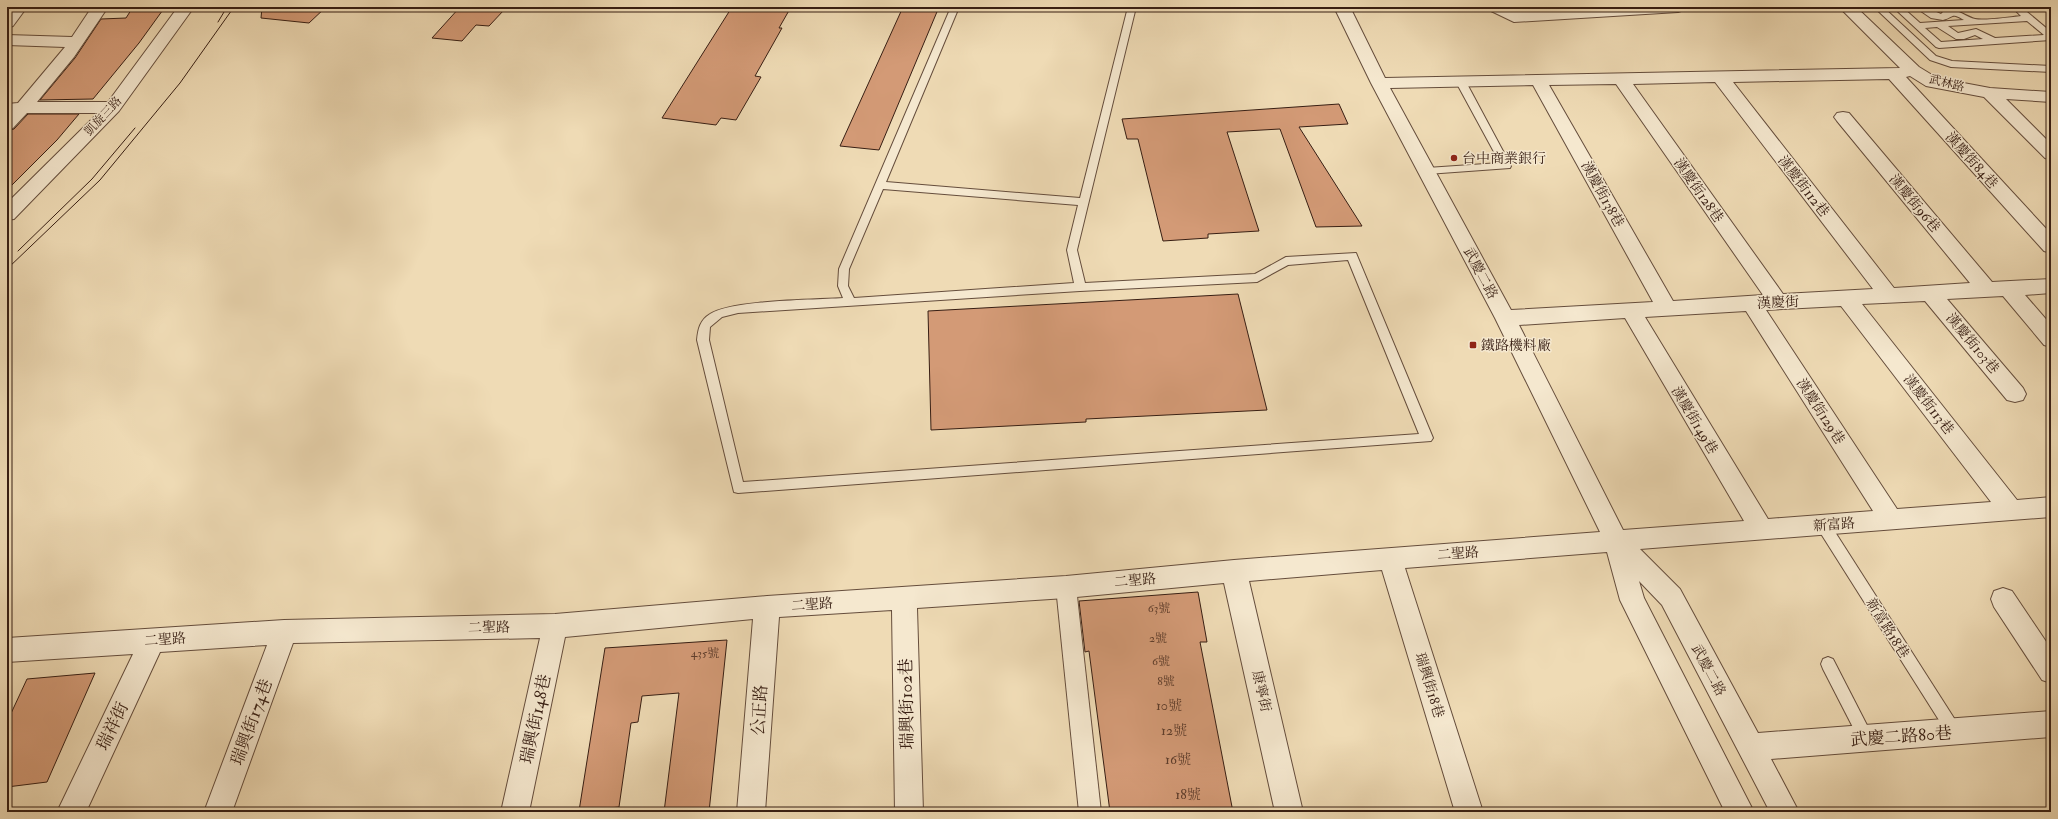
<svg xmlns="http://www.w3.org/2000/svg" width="2058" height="819" viewBox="0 0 2058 819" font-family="'IM FELL Double Pica','Noto Serif TC',serif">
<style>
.building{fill:#d39a76;stroke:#371e13}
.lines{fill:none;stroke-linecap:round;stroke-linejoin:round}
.service-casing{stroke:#654d3c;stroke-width:2}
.pedestrian-casing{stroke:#654d3c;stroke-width:2}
.minor-casing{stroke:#654d3c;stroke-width:2}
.service{fill:#f5e8cf;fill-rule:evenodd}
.pedestrian{fill:#f5e8cf;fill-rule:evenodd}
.minor{fill:#f5e8cf;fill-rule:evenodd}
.tram{stroke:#371e13;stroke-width:1}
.poi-dot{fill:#8f2418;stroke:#f5e8cf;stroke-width:1.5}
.labels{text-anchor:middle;stroke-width:3;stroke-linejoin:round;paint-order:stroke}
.far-street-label{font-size:12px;fill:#371e13;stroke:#f5e8cf}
.number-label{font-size:12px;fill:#5e3d2c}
.poi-label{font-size:14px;fill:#371e13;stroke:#f5e8cf;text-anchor:start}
.street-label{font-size:14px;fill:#371e13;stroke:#f5e8cf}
.near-number-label{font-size:14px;fill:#5e3d2c}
.near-street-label{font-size:17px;fill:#371e13;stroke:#f5e8cf}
</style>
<rect width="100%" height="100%" fill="#efdbb5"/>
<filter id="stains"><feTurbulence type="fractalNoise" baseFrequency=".005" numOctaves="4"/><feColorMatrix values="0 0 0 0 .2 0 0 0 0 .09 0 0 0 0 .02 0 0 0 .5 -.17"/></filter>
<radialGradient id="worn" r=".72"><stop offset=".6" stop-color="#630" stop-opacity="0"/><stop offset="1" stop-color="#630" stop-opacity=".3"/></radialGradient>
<g class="building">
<path d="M133 7H165L139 43 93 99 40 100 75 58 101 19 126 18Z"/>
<path d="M262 7H326L309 23 261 18Z"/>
<path d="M460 7H495L493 9 504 10 489 26 476 25 462 41 432 38Z"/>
<path d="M732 7H791L779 28H782L755 76 761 77 736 120 721 118 716 125 662 118Z"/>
<path d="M903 7H939L879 150 840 146Z"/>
<path d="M1339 104 1348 124 1299 127 1362 226 1316 227 1280 129 1227 132 1259 231 1208 234V238L1163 241 1138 139H1127L1122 119Z"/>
<path d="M28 114H79L57 140 7 190V131L14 129Z"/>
<path d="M1238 294 1267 410 1086 419V422L931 430 928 311Z"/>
<path d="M1198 592 1207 642H1200L1233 812H1110L1089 651 1085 652 1079 601Z"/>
<path d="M727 640 709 812H664L679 693 642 696 638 722 631 723 619 807 579 811 605 648Z"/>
<path d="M95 673 47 782 7 787V722L27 679Z"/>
</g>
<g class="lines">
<g class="service-casing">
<g id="service">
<path d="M951 7H959L886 182 1080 198 1128 7H1136L1077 250 1085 283 1255 274 1286 257 1356 253 1433 438 1431 441 738 493 734 492 697 340C698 329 700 320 710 314 732 300 814 300 843 298L838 286 839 269ZM883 189 1078 205 1067 250 1074 283 854 298 848 286 849 269ZM1348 260 1419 434 743 482 709 340 710 327 722 317 738 313 1080 291 1257 282 1288 265Z"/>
<path d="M1874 7H1883L1936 56 1952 61 2051 66V72L1951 67 1930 60Z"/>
<path d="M1893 7H1902L1920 23 1964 20C1951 12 1954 17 1943 20L1931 18 1915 7H1925L1941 14C1950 2 1965 17 1975 19 1984 21 2011 17 2021 16L2012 7H2021L2051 32V40L1939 48 1936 47ZM2027 21 2044 35 1995 38 1976 29 1958 33 1948 26ZM1937 27 1956 39H1964L1975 35 1983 39 1941 42 1925 28Z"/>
<path d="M1461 79 1466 82 1511 166 1510 168 1427 174 1422 171 1427 168 1500 163 1456 82Z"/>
<path d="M1823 519 1828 521 1959 726 1961 731 1959 736 1954 738 1949 736 1818 529 1817 525 1818 521Z"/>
<path d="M1828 657 1833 659 1871 733 1873 738 1871 743 1866 745 1861 743 1823 669 1821 664 1823 659Z"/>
</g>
</g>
<g class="pedestrian-casing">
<path id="pedestrian" d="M1066 579 1073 581 1076 587 1101 812H1079L1056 587 1059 581Z"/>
</g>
<g class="minor-casing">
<g id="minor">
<path d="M11 7H27L13 26 7 28V12Z"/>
<path d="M92 7H108L74 57 37 102H108L178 7H194L119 111 14 219 7 220V203L98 113H27L13 128 7 130V104L18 103 65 47 7 45V35L72 37Z"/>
<path d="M1334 7H1350L1385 78 1900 68 1839 7H1856L1919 67 1937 78 1990 88 2051 92V102L2006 99 2051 144V160L2045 158 1984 97 1926 86 1910 76 1906 77 2051 234V253L2044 251 1889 79 1733 82 1894 288 1970 283 1837 121 1834 117 1837 113 1843 112 1849 113 1992 282 2051 279V293L2025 295 2051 325V347L2044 345 2003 296 1947 299 2023 388 2026 394 2023 400 2015 402 2007 400 1925 301 1862 304 2017 500 2051 497V517L1640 549 1680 589 1758 733 2051 711V737L1771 759 1799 812H1770L1662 605 1639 581 1644 598 1754 812H1725L1620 600 1607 552 1405 568 1483 812H1455L1382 570 1249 581 1303 812H1275L1224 583 1066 598 917 608 923 812H895L892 610 779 617 765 812H737L753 619 565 637 529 812H501L540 638 293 643 232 812H204L267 645 160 652 86 812H57L133 654 7 662V638L284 620 555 614 767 596 1066 576 1234 560 1600 532 1495 318 1371 83ZM1715 82 1873 289 1783 294 1633 84ZM1616 84 1763 295 1673 301 1549 85ZM1533 85 1653 302 1511 310 1390 88ZM1841 306 1991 502 1897 509 1766 310ZM1746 311 1873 511 1768 519 1645 317ZM1625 318 1744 521 1623 530 1519 325Z"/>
<path d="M1487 7H1507L1517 12 1600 7H1686L1684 10 1678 12 1514 22 1489 10Z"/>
<path d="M2003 588 2012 591 2051 649V683L2042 680 1994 607 1991 599 1994 591Z"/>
</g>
</g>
<use href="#service" class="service"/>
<use href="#pedestrian" class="pedestrian"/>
<use href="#minor" class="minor"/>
<g class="tram">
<path d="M218 22 227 7"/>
<path d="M18 251 92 179 135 128"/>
<path d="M7 269 100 180 180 83 234 7"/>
</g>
</g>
<g class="poi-dot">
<circle cx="1454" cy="158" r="4"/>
<rect x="1469" y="341" width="8" height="8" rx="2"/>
</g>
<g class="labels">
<g class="far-street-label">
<text transform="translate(1947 83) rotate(14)" y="4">武林路</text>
<text transform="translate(103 116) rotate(-47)" y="4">凱旋三路</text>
</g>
<g class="number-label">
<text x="1159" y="612">63號</text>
<text x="1158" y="642">2號</text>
<text x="705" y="657">435號</text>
<text x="1161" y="665">6號</text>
<text x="1166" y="685">8號</text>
</g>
<g class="poi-label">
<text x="1462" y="163">台中商業銀行</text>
<text x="1481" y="350">鐵路機料廠</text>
</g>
<g class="street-label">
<text transform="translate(1972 160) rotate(48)" y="5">漢慶街84巷</text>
<text transform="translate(1804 186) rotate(52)" y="5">漢慶街112巷</text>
<text transform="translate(1699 190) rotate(55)" y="5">漢慶街128巷</text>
<text transform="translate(1603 194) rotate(61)" y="5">漢慶街138巷</text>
<text transform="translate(1915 203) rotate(50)" y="5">漢慶街96巷</text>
<text transform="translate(1481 273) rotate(62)" y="5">武慶二路</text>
<text transform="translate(1778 302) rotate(-3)" y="5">漢慶街</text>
<text transform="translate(1973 343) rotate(50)" y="5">漢慶街103巷</text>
<text transform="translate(1929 404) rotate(52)" y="5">漢慶街113巷</text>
<text transform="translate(1821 411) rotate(57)" y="5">漢慶街129巷</text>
<text transform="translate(1695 420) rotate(59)" y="5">漢慶街149巷</text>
<text transform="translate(1834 524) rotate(-4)" y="5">新富路</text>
<text transform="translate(1458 553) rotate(-4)" y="5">二聖路</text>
<text transform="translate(1135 580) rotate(-5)" y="5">二聖路</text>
<text transform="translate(812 604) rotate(-4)" y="5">二聖路</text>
<text transform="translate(489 627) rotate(-1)" y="5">二聖路</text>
<text transform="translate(1888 628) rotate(58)" y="5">新富路18巷</text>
<text transform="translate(165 639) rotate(-4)" y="5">二聖路</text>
<text transform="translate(1709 670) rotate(62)" y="5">武慶二路</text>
<text transform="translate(1430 685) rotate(73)" y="5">瑞興街18巷</text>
<text transform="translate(1262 691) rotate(77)" y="5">康寧街</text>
</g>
<g class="near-number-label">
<text x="1169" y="710">10號</text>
<text x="1174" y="735">12號</text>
<text x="1178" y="764">16號</text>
<text x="1188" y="799">18號</text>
</g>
<g class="near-street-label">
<text transform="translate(906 704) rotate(-91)" y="6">瑞興街102巷</text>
<text transform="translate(759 710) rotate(-86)" y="6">公正路</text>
<text transform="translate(535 719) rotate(-78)" y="6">瑞興街148巷</text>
<text transform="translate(251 722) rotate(-70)" y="6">瑞興街174巷</text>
<text transform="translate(112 726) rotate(-64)" y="6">瑞祥街</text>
<text transform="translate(1901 736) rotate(-4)" y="6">武慶二路80巷</text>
</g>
</g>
<rect width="2058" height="819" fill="none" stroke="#efdbb5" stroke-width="24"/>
<rect x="8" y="8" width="2042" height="803" fill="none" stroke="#371e13" stroke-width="2"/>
<rect x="12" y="12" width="2034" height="795" fill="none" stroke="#371e13"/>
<rect width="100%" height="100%" filter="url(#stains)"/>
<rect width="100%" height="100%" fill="url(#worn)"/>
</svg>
